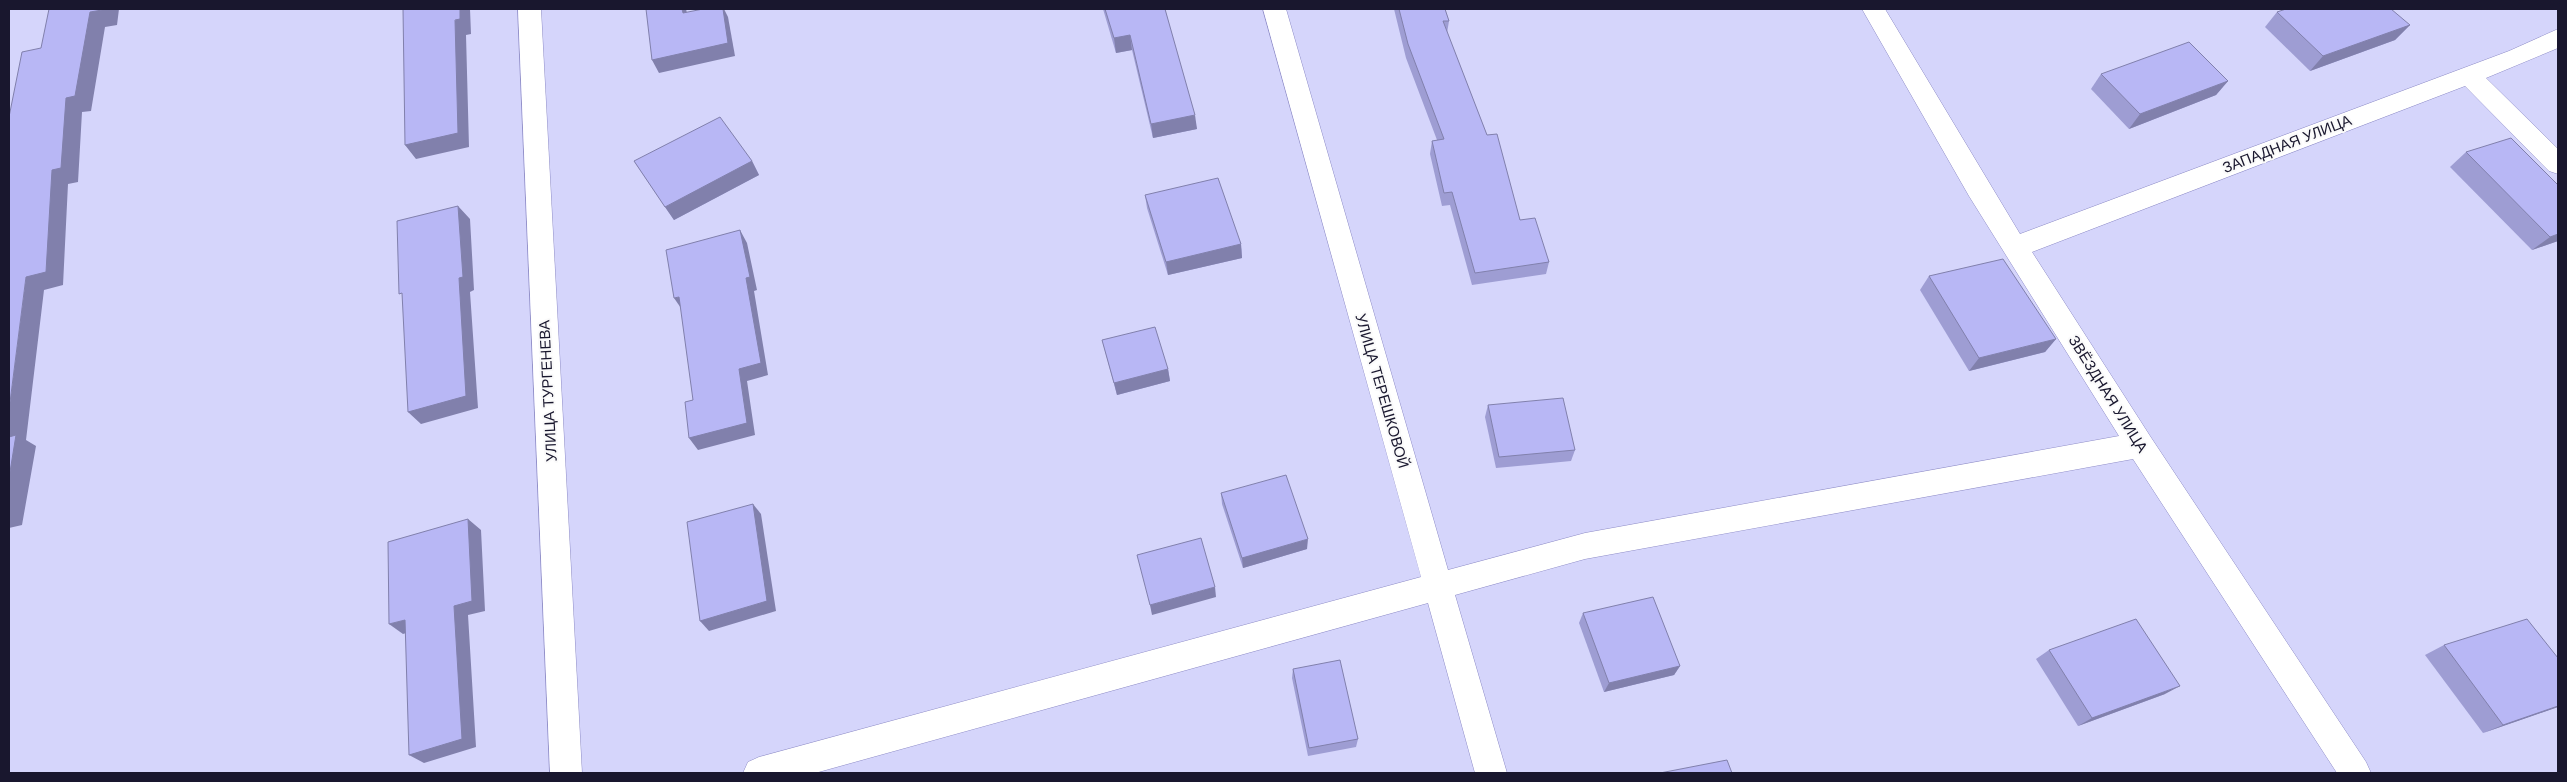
<svg xmlns="http://www.w3.org/2000/svg" width="2567" height="782" viewBox="0 0 2567 782" font-family="'DM Sans',sans-serif">
<style>
.lines{fill:none;stroke-linecap:round;stroke-linejoin:round}
.minor-casing{stroke:#8d8bc6;stroke-width:1}
.minor{fill:#fff;fill-rule:evenodd}
.wall{fill:#9e9dd3}
.shaded-wall{fill:#8180ac}
.building{fill:#b8b7f5;stroke:#8180ac}
.labels{text-anchor:middle;stroke-width:4;stroke-linejoin:round;paint-order:stroke}
.street-label{font-size:15px;fill:#19172e;stroke:#fafafa}
</style>
<rect width="100%" height="100%" fill="#d5d5fb"/>
<g class="lines">
<g class="minor-casing">
<g id="minor">
<path d="M518 9H541L582 773H550Z"/>
<path d="M1263 9H1286L1448 570 1585 533 2119 436 1969 196 1862 9H1885L2020 234 2509 51 2558 29V48L2486 78 2558 149V174L2549 171 2465 86 2032 252 2150 436 2366 762 2371 773H2337L2133 459 1585 559 1455 595 1507 773H1475L1428 603 815 773H743L748 762 759 757 1421 577Z"/>
</g>
</g>
<use href="#minor" class="minor"/>
</g>
<g class="wall">
<path d="M1103 9H1165L1197 129 1153 138 1132 50 1116 53Z"/>
<path d="M1394 9H1445L1449 21 1447 33 1520 220 1549 262 1546 274 1472 285 1450 205 1442 206 1430 154 1432 141 1437 140 1406 58Z"/>
<path d="M2277 12 2410 25 2395 40 2310 71 2265 27Z"/>
<path d="M2101 74 2228 81 2216 95 2129 129 2091 89Z"/>
<path d="M2466 152 2558 241 2532 250 2450 167Z"/>
<path d="M634 161H752L759 175 674 220Z"/>
<path d="M1145 195 1241 244 1242 258 1168 275 1147 208Z"/>
<path d="M1929 276 2056 339 2045 352 1969 371 1920 290Z"/>
<path d="M1102 340 1168 369 1170 381 1117 395Z"/>
<path d="M1488 405 1575 450 1571 461 1496 468 1485 417Z"/>
<path d="M1221 493 1307 549 1243 568 1222 504Z"/>
<path d="M1583 613 1680 666 1674 675 1604 692 1579 623Z"/>
<path d="M2444 645 2558 707 2483 733 2425 655Z"/>
<path d="M2049 650 2165 694 2078 726 2036 659Z"/>
<path d="M1293 669 1358 739 1356 747 1308 756 1292 678Z"/>
</g>
<g class="shaded-wall">
<path d="M102 9H119L117 25 105 27 91 111 82 112 78 182 68 184 63 285 44 290 26 440 36 446 22 525 9 528V410L26 277 52 170 66 98 90 12Z"/>
<path d="M460 9H470L471 34 466 35 469 147 416 159 405 145Z"/>
<path d="M682 9H686L690 26 683 13Z"/>
<path d="M723 9H724L728 17 735 56 659 73 652 60Z"/>
<path d="M2410 25 2395 40 2310 71 2323 56Z"/>
<path d="M1130 35 1132 50 1116 53 1114 38Z"/>
<path d="M2228 81 2216 95 2129 129 2140 114Z"/>
<path d="M1195 115 1197 129 1153 138 1151 124Z"/>
<path d="M752 161 759 175 674 220 665 207Z"/>
<path d="M458 206 470 219 474 290 470 292 478 408 421 424 408 412 459 278Z"/>
<path d="M740 230 747 243 757 290 754 291 768 375 747 381 755 435 698 450 689 438 739 369 746 278Z"/>
<path d="M2558 234V241L2532 250 2550 237Z"/>
<path d="M1241 244 1242 258 1168 275 1166 262Z"/>
<path d="M679 297 683 311 674 298Z"/>
<path d="M2056 339 2045 352 1969 371 1979 358Z"/>
<path d="M1168 369 1170 381 1117 395 1114 383Z"/>
<path d="M753 504 761 514 776 611 709 631 700 621Z"/>
<path d="M468 519 481 530 485 611 468 615 476 747 424 763 409 755 454 606Z"/>
<path d="M1308 539 1307 549 1243 568 1242 558Z"/>
<path d="M1215 587 1216 597 1152 615 1150 605Z"/>
<path d="M405 620 419 629 403 634 389 624Z"/>
<path d="M1680 666 1674 675 1604 692 1609 683Z"/>
<path d="M2180 686 2165 694 2078 726 2092 718Z"/>
<path d="M2558 706V707L2483 733 2503 725Z"/>
</g>
<g class="building">
<path d="M49 9H102V10L90 12 75 96 66 98 61 168 52 170 46 272 26 277 9 410V117L22 52 41 48Z"/>
<path d="M403 9H460V19L455 20 458 133 405 145Z"/>
<path d="M646 9H682L683 13 703 9H723L728 43 652 60Z"/>
<path d="M1105 9H1165L1195 115 1151 124 1130 35 1114 38Z"/>
<path d="M1399 9H1445L1449 21H1443L1487 135 1497 134 1520 220 1535 218 1549 262 1475 273 1452 192 1444 193 1432 141 1444 139 1408 44Z"/>
<path d="M2286 9H2391L2410 25 2323 56 2277 12Z"/>
<path d="M2189 42 2228 81 2140 114 2101 74Z"/>
<path d="M720 117 752 161 665 207 634 161Z"/>
<path d="M2511 138 2558 185V234L2550 237 2466 152Z"/>
<path d="M1218 178 1241 244 1166 262 1145 195Z"/>
<path d="M458 206 463 277 459 278 466 396 408 412 402 293 399 294 397 221Z"/>
<path d="M740 230 750 277 746 278 761 363 739 369 747 423 689 438 685 402 693 400 679 297 674 298 666 250Z"/>
<path d="M2003 259 2056 339 1979 358 1929 276Z"/>
<path d="M1155 327 1168 369 1114 383 1102 340Z"/>
<path d="M1563 398 1575 450 1499 457 1488 405Z"/>
<path d="M16 435 9 478V437Z"/>
<path d="M1286 475 1308 539 1242 558 1221 493Z"/>
<path d="M753 504 767 601 700 621 687 522Z"/>
<path d="M468 519 472 601 454 606 462 739 409 755 405 620 389 624 388 542Z"/>
<path d="M1201 538 1215 587 1150 605 1137 555Z"/>
<path d="M1653 597 1680 666 1609 683 1583 613Z"/>
<path d="M2136 619 2180 686 2092 718 2049 650Z"/>
<path d="M2527 619 2558 658V706L2503 725 2444 645Z"/>
<path d="M1340 660 1358 739 1309 748 1293 669Z"/>
<path d="M1727 760 1732 773H1660Z"/>
</g>
<g class="labels">
<g class="street-label">
<text transform="translate(2287 144) rotate(-21)" y="5">ЗАПАДНАЯ УЛИЦА</text>
<text transform="translate(548 391) rotate(-93)" y="5">УЛИЦА ТУРГЕНЕВА</text>
<text transform="translate(1382 391) rotate(74)" y="5">УЛИЦА ТЕРЕШКОВОЙ</text>
<text transform="translate(2108 394) rotate(58)" y="5">ЗВЁЗДНАЯ УЛИЦА</text>
</g>
</g>
<rect width="2567" height="782" fill="none" stroke="#19172e" stroke-width="20"/>
</svg>
